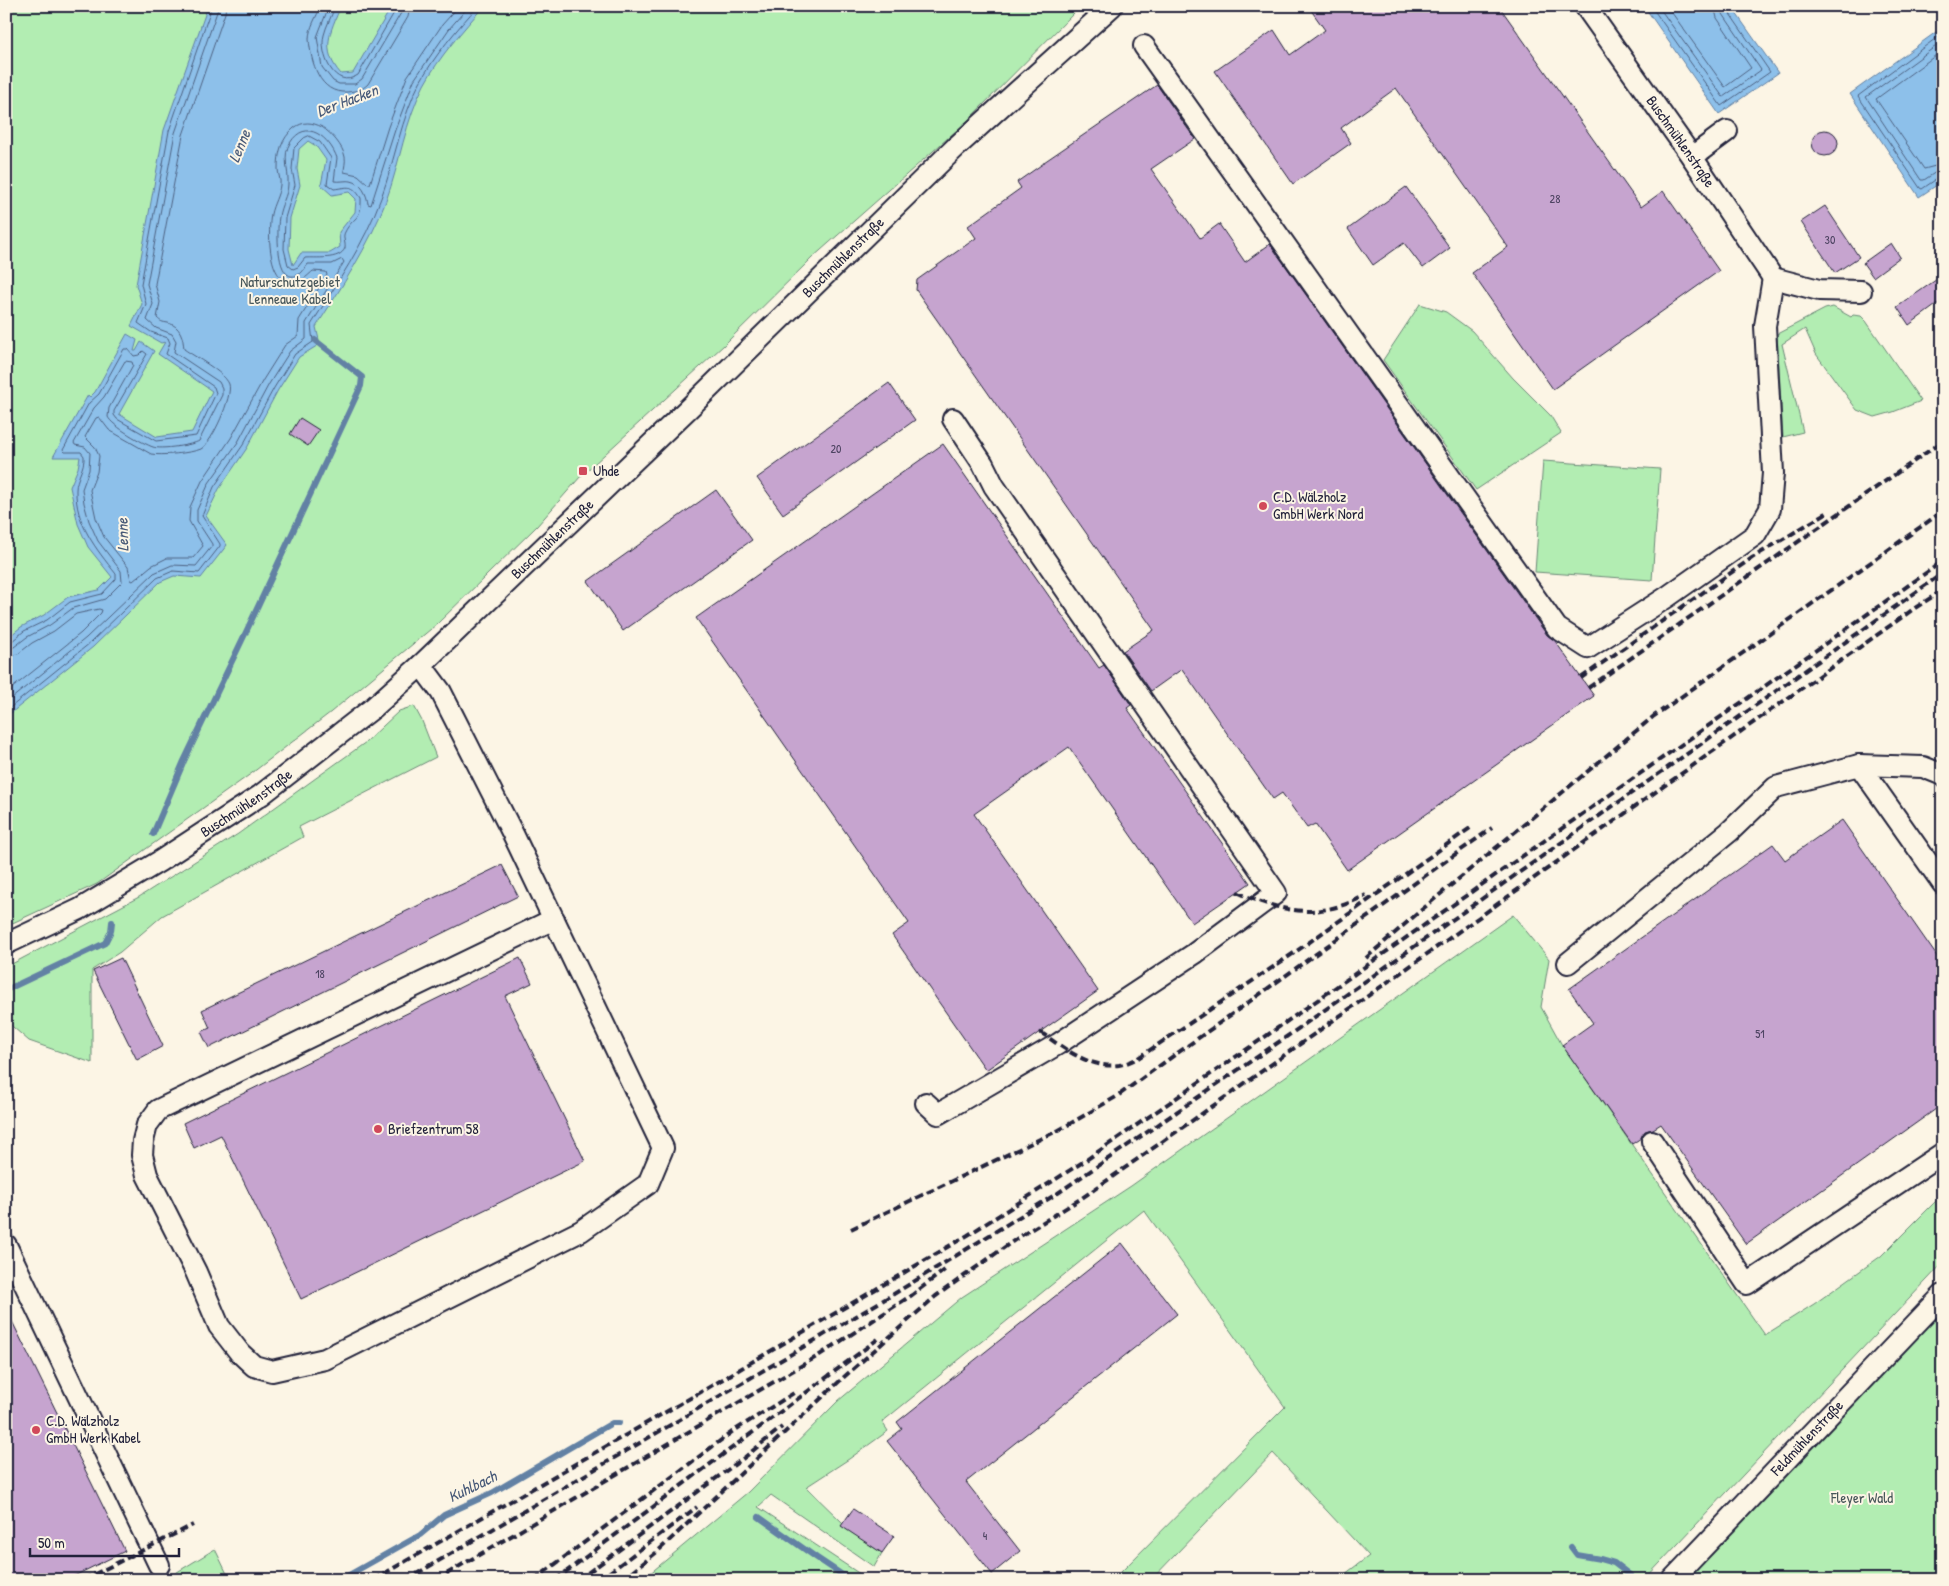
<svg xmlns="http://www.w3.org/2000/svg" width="1949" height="1586" viewBox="0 0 1949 1586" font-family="'Patrick Hand',sans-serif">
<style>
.green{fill:#b2edb2;stroke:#6a8876}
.water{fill:#8dc0ea;stroke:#6281a4;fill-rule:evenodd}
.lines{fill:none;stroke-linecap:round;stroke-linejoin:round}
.shore{stroke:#4d6181;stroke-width:1}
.stream{stroke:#6281a4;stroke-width:6}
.building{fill:#c6a4cf;stroke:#22223b}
.minor-casing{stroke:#22223b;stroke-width:24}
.minor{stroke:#fcf5e5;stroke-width:20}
.rail{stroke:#22223b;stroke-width:4;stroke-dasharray:8 4;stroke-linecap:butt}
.poi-dot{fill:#d1495b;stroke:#fcf5e5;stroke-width:2}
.labels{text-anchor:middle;stroke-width:4;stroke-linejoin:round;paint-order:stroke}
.number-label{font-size:12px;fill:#4b4260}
.street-label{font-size:15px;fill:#22223b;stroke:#fcf5e5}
.park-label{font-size:15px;fill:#465559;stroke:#fcf5e5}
.poi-label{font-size:15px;fill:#22223b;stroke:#fcf5e5;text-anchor:start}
.water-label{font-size:16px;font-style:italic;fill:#475978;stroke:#fcf5e5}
</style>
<rect width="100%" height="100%" fill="#fcf5e5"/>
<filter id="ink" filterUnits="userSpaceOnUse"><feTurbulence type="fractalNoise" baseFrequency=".02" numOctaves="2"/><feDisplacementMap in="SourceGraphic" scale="10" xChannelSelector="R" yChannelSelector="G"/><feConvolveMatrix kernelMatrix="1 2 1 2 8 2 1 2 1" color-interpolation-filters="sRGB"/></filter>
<g filter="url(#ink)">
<g class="green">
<path d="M6 6H1081L966 122 812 258 724 345 581 476 537 526 437 624 331 712 252 773 97 884 6 926Z"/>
<path d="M1420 304 1446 312 1472 331 1513 378 1550 415 1561 433 1476 490 1383 360Z"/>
<path d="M1833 307 1851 317 1853 315 1861 316 1866 321 1921 401 1893 412 1875 417 1857 410 1816 354 1805 329 1782 344 1803 432 1783 437 1777 334 1825 309Z"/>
<path d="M1543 461 1660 469 1652 580 1535 572Z"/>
<path d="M414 706 422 721 436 757 299 827 303 837 162 916 120 952 92 970V1063L29 1041 6 1021V967L139 897 238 834 366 742 399 711Z"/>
<path d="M1513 915 1549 959 1541 1007 1562 1045 1765 1335 1814 1304 1881 1256 1943 1194V1263L1644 1580H1337L1369 1556 1273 1453 1151 1580H1113L1285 1407 1144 1210 882 1422 888 1431 849 1459 806 1487 843 1523 842 1526 882 1553 874 1567 771 1495 758 1507 869 1580H642L748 1492 838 1401 962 1297 1131 1186Z"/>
<path d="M1943 1295V1580H1672Z"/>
<path d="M215 1549 230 1580H164Z"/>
</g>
<g class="water">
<path d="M208 6H341C330 32 320 50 341 74L353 73 392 6H484C463 30 439 57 424 85 405 121 400 163 386 201 368 248 342 286 316 327L320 344 299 357 278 390 247 448 219 489 206 516 227 545 201 578 174 576 160 582 93 647 6 717V639L21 627 44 615 68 597 99 590 112 577 88 547 78 524 70 487 78 468 80 457H53L88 395 90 397 95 392 127 334 137 340 134 351H136L141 342 154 351 119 414 157 437 192 432 212 391 158 354 165 342 161 343 131 326 142 304 136 285 164 130ZM308 141 316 146 326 160 321 185 332 195 349 192 356 199 355 212 339 232 340 247 330 253H301L293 265 289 249 290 218 300 185 297 169 299 149Z"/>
<path d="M1644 6H1731L1778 73 1719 114Z"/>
<path d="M1943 27V181L1919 197 1850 94Z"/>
</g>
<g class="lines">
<g class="shore">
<path d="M226 6 225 13 183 135 155 284 160 302 157 318C161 322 162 322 168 323 181 326 183 338 184 349 195 357 224 372 229 384 233 396 212 443 201 449 192 453 161 456 151 454L109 430 99 417 96 418 85 437 95 447 99 456 97 472 90 490 96 518 104 537 128 567 131 580 133 581 151 566 167 558H193L203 546 189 521 190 507 202 481 231 438 263 380 285 345 298 336 299 320 327 275 326 272 313 271C305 278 298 286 286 281 268 274 268 231 271 214 273 204 279 195 280 185 281 180 278 174 278 169 278 153 281 139 294 128 303 121 312 122 322 127 331 133 343 146 345 157 346 162 344 167 344 172L358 175 368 184H370L388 127 407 77 442 25 459 6"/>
<path d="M321 6C317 16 309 28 309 39 311 62 319 94 347 92 356 91 362 90 368 84L408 17 410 6"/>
<path d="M329 6 317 37 322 67 333 81 339 84H355L362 79 401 13 402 6"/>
<path d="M335 6C332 16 326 26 324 35 319 53 334 91 358 75L395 11 396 6"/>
<path d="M1651 6 1721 106 1770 72 1728 11 1727 6"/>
<path d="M1658 6 1723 97 1761 70 1723 14 1721 6"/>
<path d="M1667 6 1725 87 1751 68 1717 18 1714 6"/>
<path d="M1943 33 1858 96 1920 188 1922 189 1938 178H1943"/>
<path d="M1943 41 1866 97 1921 180H1924L1936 172 1943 171"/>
<path d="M1943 50 1876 99 1924 169 1943 164"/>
<path d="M309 136 320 142 331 158 327 184 334 189C349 187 352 184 361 198 362 221 353 216 345 232 342 237 346 243 345 248 340 261 315 257 305 258L298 267 293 269 288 265 284 249 285 218 295 185 292 169 294 148 304 138Z"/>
<path d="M6 643 11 642 24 631 47 620 70 602 102 594 116 579V574C96 549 75 523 76 490 76 478 85 468 84 456L81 452H65L63 450 89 403 99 394 124 349H128L134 356 139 355 143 351 147 354 114 411V415L117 419 156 441 196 436 216 393 214 387 166 354 170 343 168 338 151 332 138 323 146 304 141 284 169 131 212 6"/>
<path d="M6 649 14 647 27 637 50 625 73 608 105 599 122 582 121 571 98 541 89 521 84 503 82 489 89 470 90 453 85 447 75 445 74 443 94 408 104 397 125 361 132 362 133 365 109 408 108 417C112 426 144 444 153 447 161 450 193 445 199 441L222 395V388L219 382 174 352 176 341 172 334 156 328 147 320 153 304 147 284 175 133 219 6"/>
<path d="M6 657 18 654 32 643 54 631 76 614 99 609 102 610 101 613 81 633 6 693"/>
<path d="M6 703 86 638 154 573 172 565 196 566 212 546V544L197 521V510L209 483 238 442 269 384 290 351 306 339V323L344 262 342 259 332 264H308C306 267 304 270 301 273 275 291 277 228 279 217 280 206 288 195 288 184 289 171 282 155 290 143 306 117 330 138 337 158L334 181C340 182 346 180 351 181 362 183 367 195 368 204L371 205 395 130 414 80 449 29 469 6"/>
<path d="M6 711 90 643 157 578 173 571 199 573 220 546V544L202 516 214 487 243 445 274 388 295 354 313 342 311 325C337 283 364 245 381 198 395 160 401 118 420 82 435 55 457 29 478 6"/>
</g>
<g class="stream">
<path d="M153 834 184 761 246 632 361 386 362 377 315 340"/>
<path d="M6 990 105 943 111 931 112 922"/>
<path d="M759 1517 817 1558 850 1580"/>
<path d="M1571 1547 1577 1555 1600 1559 1614 1563 1631 1576"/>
<path d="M340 1580 420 1535 444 1515 492 1493 612 1423H619"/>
</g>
</g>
<g class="building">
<path d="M1308 6H1499L1641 207 1663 191 1719 271 1553 389 1472 273 1508 247 1396 88 1341 128 1351 143 1293 184 1215 71 1274 30 1290 55 1325 30Z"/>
<path d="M1157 85 1195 139 1151 169 1200 238 1219 224 1245 262 1270 244 1547 635 1555 641 1594 696 1347 870 1315 824 1307 828 1282 793 1273 799 1182 669 1151 691 1123 651 1154 630 916 290 917 280 976 238 968 226 1021 188 1017 182 1044 163V162Z"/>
<circle cx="1825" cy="143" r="13"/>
<path d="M1406 187 1450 248 1423 268 1404 243 1373 265 1348 229Z"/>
<path d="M1825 206 1859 257 1835 273 1801 222Z"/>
<path d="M1891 243 1900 257 1873 277 1863 263Z"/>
<path d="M1943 275V300L1909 325 1897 307Z"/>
<path d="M889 383 915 420 783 514 757 478Z"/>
<path d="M300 418 319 430 308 446 290 434Z"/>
<path d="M943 444 1099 668 1104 665 1131 705 1127 708 1250 883 1192 923 1069 747 974 814 1098 991 986 1070 892 935 909 923 696 618Z"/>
<path d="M716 490 752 540 623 631 588 581Z"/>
<path d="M1842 820 1943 965V1086L1936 1090 1943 1099V1104L1746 1244 1661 1124 1653 1129 1645 1131 1641 1138 1632 1144 1562 1045 1593 1023 1569 989 1773 844 1785 860Z"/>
<path d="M502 865 518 896 209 1048 201 1032 210 1028 202 1010Z"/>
<path d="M121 958 163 1046 137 1060 93 971Z"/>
<path d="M520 958 532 983 505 996 585 1161 301 1299 221 1135 194 1148 183 1123Z"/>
<path d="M1122 1243 1177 1314 966 1482 1020 1551 992 1574 887 1441 902 1429 897 1422Z"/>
<path d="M6 1309 125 1551 66 1580H6Z"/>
<path d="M853 1509 894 1536 882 1553 841 1526Z"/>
</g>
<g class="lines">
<g class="minor-casing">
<g id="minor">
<path id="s1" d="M1585 6 1692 157 1773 278"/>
<path d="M1144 46 1557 628 1588 648 1667 597 1755 535 1770 509 1773 473 1765 326 1773 278"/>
<path d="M1692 157 1727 131"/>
<path d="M1773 278 1819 290 1861 291"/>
<path d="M421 665 441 692 514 836 663 1148 648 1184 581 1231 325 1359 272 1371 254 1366 240 1353 219 1326 196 1272 147 1175 142 1155 143 1141 147 1125 158 1110 554 919"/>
<path d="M1859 765 1923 767 1943 775"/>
<path id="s2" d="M6 944 80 909 160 861 261 795 373 708 421 665 690 407 956 147 1112 6"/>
<path d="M1568 963 1729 832 1776 787 1859 765 1943 884"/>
<path d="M926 1103 938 1114 1058 1044 1194 954 1276 893 994 486 983 464 953 419"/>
<path d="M1652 1141 1747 1284 1943 1153"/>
<path d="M6 1245 159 1565"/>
<path id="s3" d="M1672 1580 1943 1295"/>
</g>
</g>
<use href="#minor" class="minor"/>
<g class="rail">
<path d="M1581 678 1752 558 1828 512"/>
<path d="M1588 688 1943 441"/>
<path d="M1237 892C1283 913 1319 920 1366 895"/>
<path d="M1366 958 1419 912 1654 716 1943 511"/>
<path d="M1040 1032C1064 1048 1089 1069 1119 1065 1125 1064 1132 1061 1138 1058L1294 953 1473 826"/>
<path d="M851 1229 1059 1130 1116 1097 1492 828"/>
<path d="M83 1580 193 1525"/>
<path d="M373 1580 706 1389 968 1235 1086 1160 1269 1034 1943 561"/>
<path d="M406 1580 892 1295 1058 1193 1292 1033 1943 573"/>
<path d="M436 1580 818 1356 912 1295 946 1269"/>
<path d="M534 1580 732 1432 797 1391"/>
<path d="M555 1580 878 1339"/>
<path d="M578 1580 745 1457 782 1427"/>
<path d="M599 1580 697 1507"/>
<path d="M622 1580 657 1552 844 1377 936 1296 1019 1237 1082 1198 1169 1137 1915 608 1943 590"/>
</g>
</g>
</g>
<g class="poi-dot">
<rect x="578" y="466" width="10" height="10" rx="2.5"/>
<circle cx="1263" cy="506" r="5"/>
<circle cx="378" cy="1129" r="5"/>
<circle cx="36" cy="1430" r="5"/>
</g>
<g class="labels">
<g class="number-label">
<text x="1555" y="203">28</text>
<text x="1830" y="244">30</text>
<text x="836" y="453">20</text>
<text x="320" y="978">18</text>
<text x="1760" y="1038">51</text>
<text x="985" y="1540">4</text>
</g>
<g class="street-label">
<text dy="5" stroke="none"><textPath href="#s1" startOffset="166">Buschmühlenstraße</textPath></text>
<text dy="5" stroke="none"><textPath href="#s2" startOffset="1089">Buschmühlenstraße</textPath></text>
<text dy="5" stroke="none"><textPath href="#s2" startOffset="684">Buschmühlenstraße</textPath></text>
<text dy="5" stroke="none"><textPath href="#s2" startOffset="279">Buschmühlenstraße</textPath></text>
<text dy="5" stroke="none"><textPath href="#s3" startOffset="196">Feldmühlenstraße</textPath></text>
</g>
<g class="park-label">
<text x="290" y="287">Naturschutzgebiet<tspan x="290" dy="17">Lenneaue Kabel</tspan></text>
<text x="1862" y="1503">Fleyer Wald</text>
</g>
<g class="poi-label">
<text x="593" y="476">Uhde</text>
<text x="1273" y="502">C.D. Wälzholz<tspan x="1273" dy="17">GmbH Werk Nord</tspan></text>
<text x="388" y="1134">Briefzentrum 58</text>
<text x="46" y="1426">C.D. Wälzholz<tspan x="46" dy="17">GmbH Werk Kabel</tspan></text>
</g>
<g class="water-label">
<text transform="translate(347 100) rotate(-21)" y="6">Der Hacken</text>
<text transform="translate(239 146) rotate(-68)" y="6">Lenne</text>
<text transform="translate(122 535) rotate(-92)" y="6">Lenne</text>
<text transform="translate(472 1486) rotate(-26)" y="6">Kuhlbach</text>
</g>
</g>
<rect width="1949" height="1586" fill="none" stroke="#fcf5e5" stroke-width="25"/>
<rect x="12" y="12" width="1924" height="1561" fill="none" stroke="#22223b" stroke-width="2" filter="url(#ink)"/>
<path d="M30 1548v8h149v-8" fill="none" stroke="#22223b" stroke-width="2.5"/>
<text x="38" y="1548" font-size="15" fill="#22223b" stroke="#fcf5e5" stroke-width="4" paint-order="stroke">50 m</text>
</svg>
